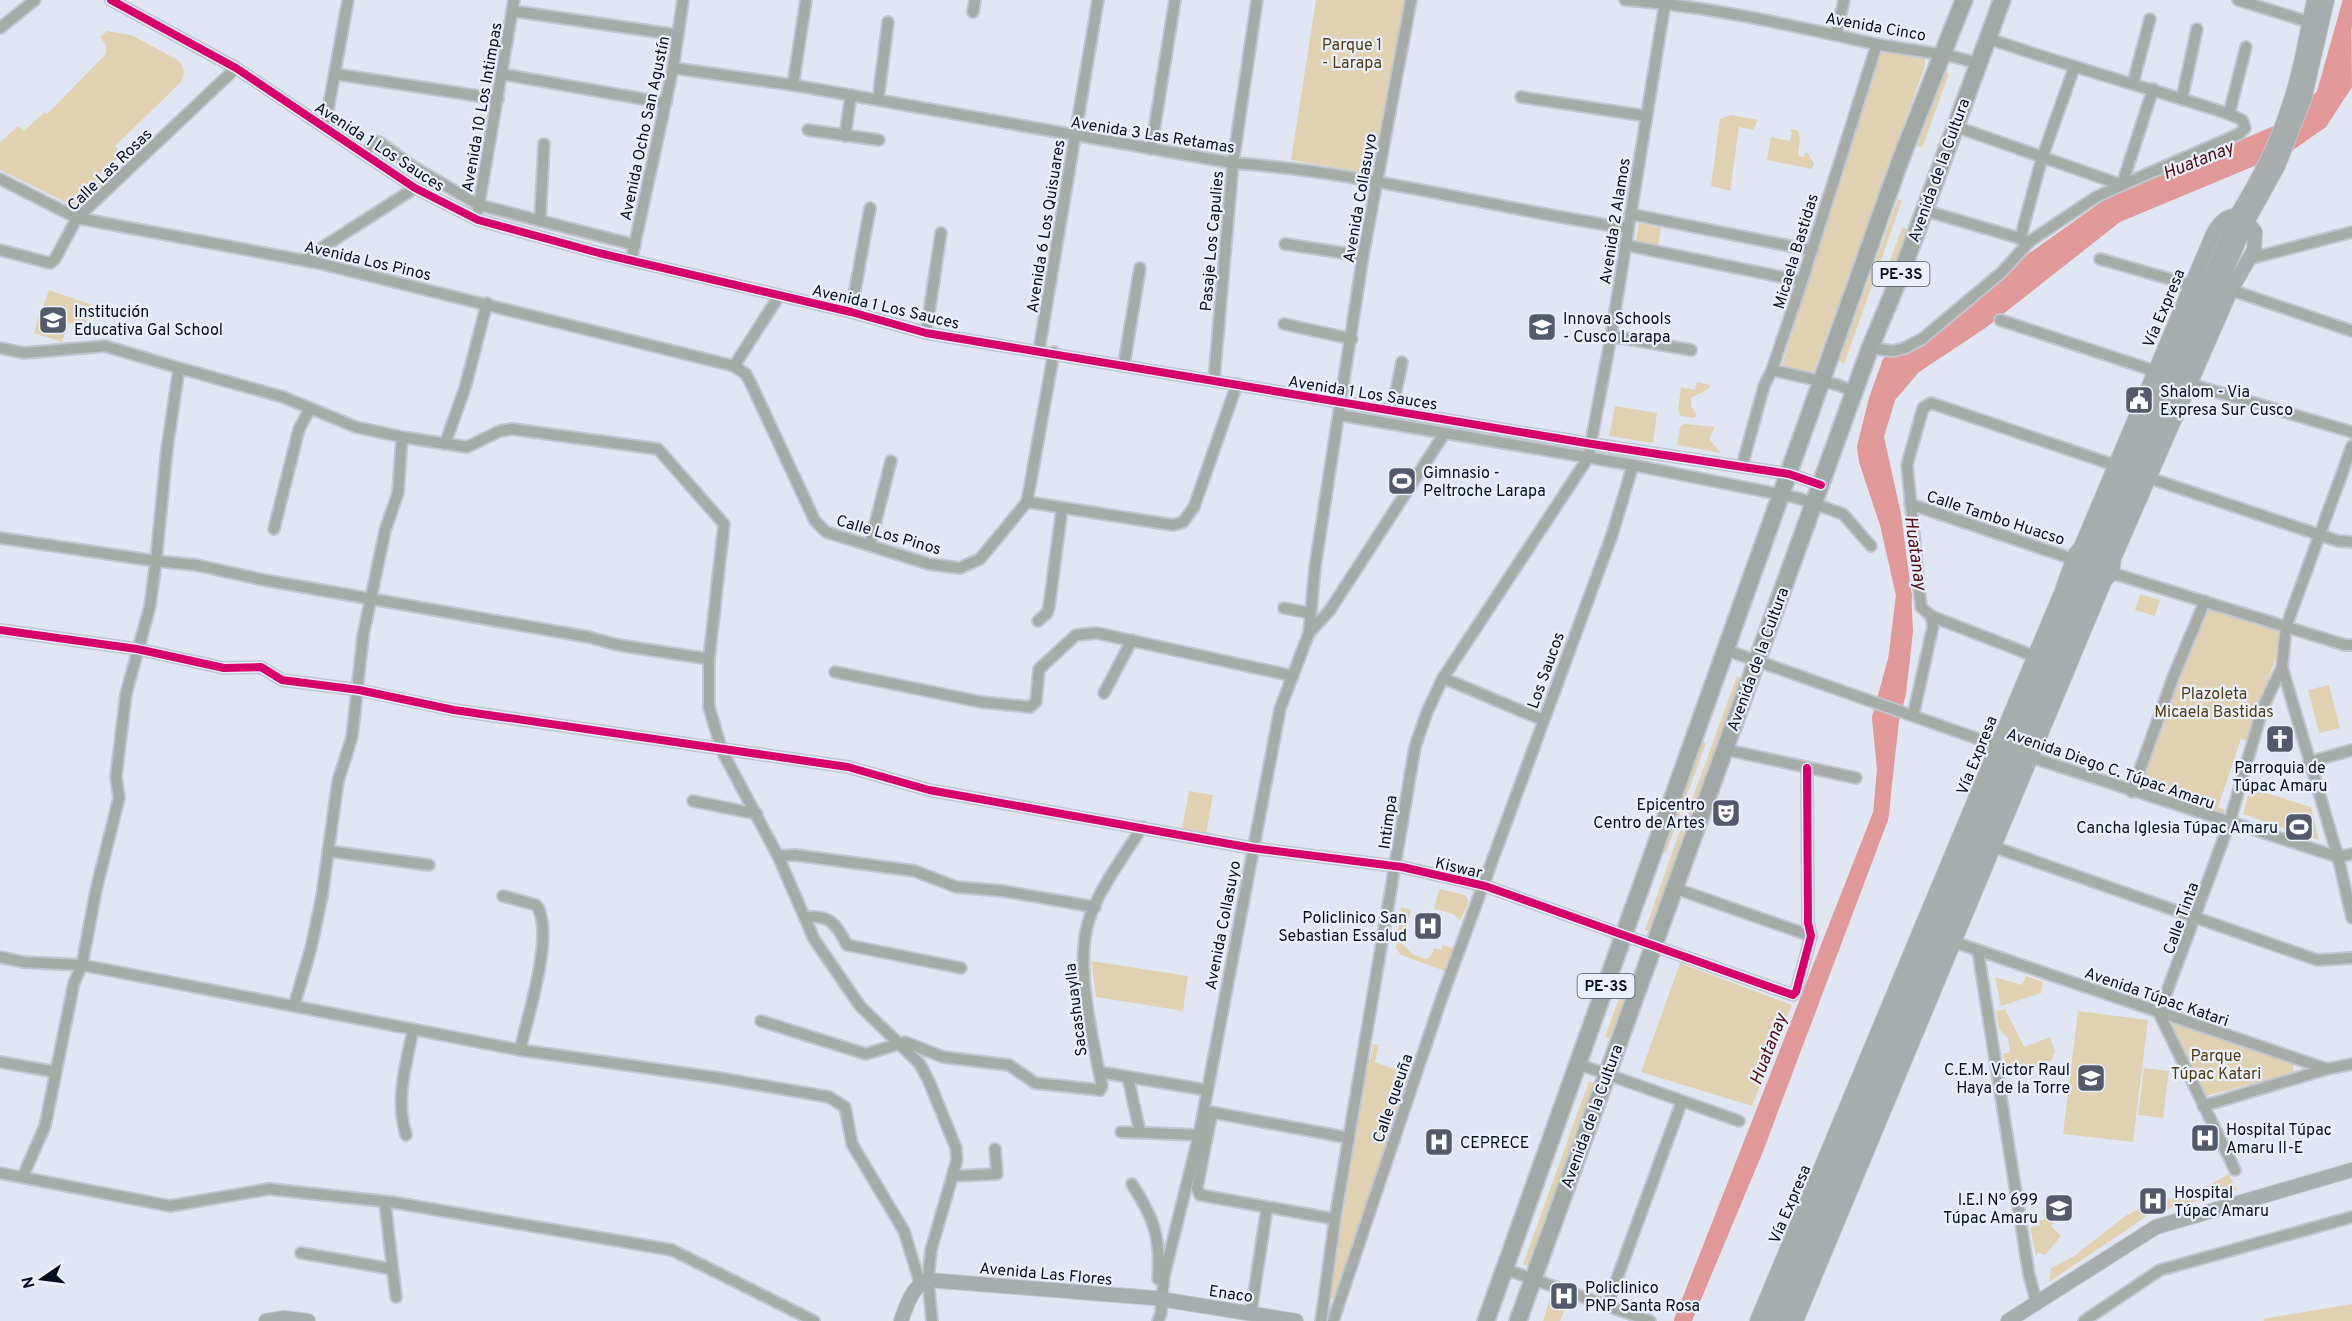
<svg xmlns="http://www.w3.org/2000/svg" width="2352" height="1321" viewBox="0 0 2352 1321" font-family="Overpass,sans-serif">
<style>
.green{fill:#e1d1b3}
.water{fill:#e19899}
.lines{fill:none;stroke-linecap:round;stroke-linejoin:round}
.river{stroke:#e19899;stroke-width:16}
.minor-casing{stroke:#c0c5cf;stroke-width:14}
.major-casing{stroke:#c0c5cf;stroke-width:16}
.highway-casing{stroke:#c0c5cf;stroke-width:20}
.minor{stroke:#a5aba6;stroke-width:10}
.major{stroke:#a6adac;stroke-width:14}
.highway{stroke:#a0a9a6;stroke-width:16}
.cycleway-casing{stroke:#ebf1fc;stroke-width:11}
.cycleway{stroke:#d6006c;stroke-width:8}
.labels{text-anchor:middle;stroke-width:4.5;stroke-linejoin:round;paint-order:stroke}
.shield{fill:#ebf1fc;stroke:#4b5463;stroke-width:1.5}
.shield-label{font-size:15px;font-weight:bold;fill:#071022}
.street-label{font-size:16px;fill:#071022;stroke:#ebf1fc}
.park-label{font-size:16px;fill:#513d11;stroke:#ebf1fc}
.poi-label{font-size:16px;fill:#071022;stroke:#ebf1fc;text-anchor:start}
.water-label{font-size:18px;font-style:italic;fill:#510d12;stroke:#ebf1fc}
</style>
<rect width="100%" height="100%" fill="#e1e7f2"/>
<g class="green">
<path d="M1316 0H1405L1371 174 1291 160Z"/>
<path d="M107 31 131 35 176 59C185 65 186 74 180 83L115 146 122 154 99 175 108 185 81 205 73 206 0 170V142L18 126 24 131 45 112 47 114 106 54V45L100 37Z"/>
<path d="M1881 49 1925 57V66L1813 374 1782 365Z"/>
<path d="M1945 71 1949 74 1922 148 1917 146Z"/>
<path d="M1731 115 1758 120 1753 130 1739 127 1730 191 1711 186 1720 119Z"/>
<path d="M1790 129 1797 130 1800 138 1798 155 1804 157 1805 152 1808 153 1814 164 1812 169 1767 160 1771 137 1790 141 1792 133Z"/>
<path d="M1898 199 1902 201 1844 364 1839 361Z"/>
<path d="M1639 223 1661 228 1657 250 1635 245Z"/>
<path d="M1902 227 1907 229 1886 288 1881 286Z"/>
<path d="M49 290 92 305 84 328 41 313Z"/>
<path d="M39 315 68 324 62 342 34 333Z"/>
<path d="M1697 382 1710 385V388L1691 398V406L1696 414 1695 418 1681 416 1678 410 1681 387 1695 390Z"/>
<path d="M1615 406 1657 413 1653 443 1609 436Z"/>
<path d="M1684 424 1715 427 1709 439 1721 453 1677 445 1680 427Z"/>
<path d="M2140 594 2160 600 2155 616 2135 610Z"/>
<path d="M2205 603 2285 629 2248 740 2241 739 2218 807 2225 810 2222 819 2133 788Z"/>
<path d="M1737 676 1741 678 1686 828 1682 827Z"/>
<path d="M2329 685 2340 728 2319 733 2308 690Z"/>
<path d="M1700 741 1706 743 1666 853 1660 851Z"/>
<path d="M2250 788 2311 807 2319 840 2243 814Z"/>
<path d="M1189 791 1213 795 1206 834 1182 829Z"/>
<path d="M1680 830 1684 832 1650 932 1645 930Z"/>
<path d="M1439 889 1465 895 1469 901 1460 921 1454 914 1434 909Z"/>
<path d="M1401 907 1411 910 1401 943 1414 955 1426 959 1431 956 1434 948 1441 950 1442 945 1453 948 1445 971 1401 955 1396 949Z"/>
<path d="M1091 961 1188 976 1183 1011 1096 997Z"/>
<path d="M1680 963 1792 1005 1752 1106 1641 1072Z"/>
<path d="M1635 974 1609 1039 1605 1037 1625 981Z"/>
<path d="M2026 976 2043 982 2041 993 2001 1006 1995 977 2022 985Z"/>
<path d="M2005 1009 2024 1047 2050 1037 2055 1051 2051 1061 2009 1078 2003 1054 2010 1052 2008 1038 1999 1029 1996 1011Z"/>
<path d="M2078 1011 2148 1020 2133 1142 2063 1134Z"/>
<path d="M2164 1017 2293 1064 2294 1073 2202 1097Z"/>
<path d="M1373 1044 1379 1045 1375 1062 1410 1075 1333 1299 1330 1298 1367 1060H1370Z"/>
<path d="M2144 1068 2169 1071 2163 1118 2138 1115Z"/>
<path d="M1589 1081 1594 1084 1529 1266 1523 1264Z"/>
<path d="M2229 1174 2237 1190 2150 1214 2049 1282 2051 1268 2073 1257 2125 1216 2153 1202 2193 1194Z"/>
<path d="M2044 1210H2047L2056 1219 2051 1226 2061 1236 2045 1255 2038 1252 2036 1256 2030 1227 2040 1225 2039 1221 2045 1219Z"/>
<path d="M1552 1293 1569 1300 1560 1321H1543Z"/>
<path d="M2352 1304V1321H2264L2263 1319Z"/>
</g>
<path class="water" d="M2351 0 2352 87 2326 127 2293 150 2120 222 1984 329 1919 372 1895 400 1884 437 1901 514 1911 590 1913 632 1906 694 1899 721 1888 820 1762 1154 1692 1321H1682L1881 814 1885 769 1880 718 1896 660 1904 596 1888 524 1867 461 1865 447 1877 399 1890 363 1925 345 1997 286 2115 202 2287 128 2324 96Z"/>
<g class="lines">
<path class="river" d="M1682 1321 1881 814 1885 769 1880 718 1896 660 1904 595 1888 524 1867 461 1865 447 1877 399 1890 363 1925 345 1997 286 2115 202 2287 129 2324 96 2351 0"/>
<g class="minor-casing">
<g id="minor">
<path d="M111 0 236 68 415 188 478 220 599 253 851 312 926 333 1592 444 1789 474 1821 485"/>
<path d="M1625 0C1710 6 1793 26 1876 44 1911 51 1945 52 1979 64"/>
<path d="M2238 0 2309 22"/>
<path d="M513 11 678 35"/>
<path d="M973 12 975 0"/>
<path d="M0 28 35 0"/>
<path d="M1836 35 1844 0"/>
<path d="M673 68 793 85 1233 163C1366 172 1495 209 1628 228"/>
<path d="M335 74 498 99"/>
<path d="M501 74 666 103"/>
<path d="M2133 83 2150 19"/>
<path d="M793 85 806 0"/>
<path d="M1521 97 1646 116"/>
<path d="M2182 98 2197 29"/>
<path d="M878 100 888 22"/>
<path d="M2229 114 2246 47"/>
<path d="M325 126 348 0"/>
<path d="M1954 126 2122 185 2239 134 2245 128 2242 120 2229 114C2149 88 2067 66 1987 38"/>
<path d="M808 130 879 140"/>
<path d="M845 136 851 95"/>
<path d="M1151 149 1175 0"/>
<path d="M365 154 375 141 379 142 412 166 479 205 635 245"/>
<path d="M0 179 77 218 318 263 734 366 746 374 753 388 815 521 826 532 929 564 960 568 980 559 1027 502 1054 352"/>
<path d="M478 210 514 0"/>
<path d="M1923 210 2026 240"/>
<path d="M1630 214 1810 250"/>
<path d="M540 221 544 144"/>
<path d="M2020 239 2042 158 2074 68"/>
<path d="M1285 244 1363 256"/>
<path d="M1625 245 1802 281"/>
<path d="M0 250 50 263 55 259 77 218 236 68"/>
<path d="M2100 259 2191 285"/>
<path d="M2249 259 2352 232"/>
<path d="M303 260 415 188"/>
<path d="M631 261 673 68 683 0"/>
<path d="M2231 290 2352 331"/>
<path d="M851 312 870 208"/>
<path d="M2000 320 2155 371"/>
<path d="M1284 324 1352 339"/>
<path d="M926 333 941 233"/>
<path d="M1611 336 1691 350"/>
<path d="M0 348 24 353 105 346 179 368"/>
<path d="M1870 348 1893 351 1905 348 1922 339 2002 272 2030 241 2096 197 2122 185 2153 89"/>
<path d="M1039 350 1098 0"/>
<path d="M1124 364 1140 268"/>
<path d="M734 366 779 296"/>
<path d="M1772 370 1838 385 1855 392"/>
<path d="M1214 379 1233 163 1257 0"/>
<path d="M2190 384 2352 432"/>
<path d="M1392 411 1402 362"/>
<path d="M1339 415 1633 465 1798 498 1843 514 1871 546"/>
<path d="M402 437 356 427 283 397 179 368 167 449 156 561 196 565 264 580 588 637 618 645 709 659"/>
<path d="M445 444 465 388 487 303"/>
<path d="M2352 446 2286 627 2282 667 2338 857 2352 918"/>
<path d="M1742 466 1764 386 1772 370 1802 281 1877 44"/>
<path d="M2149 478 2338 541 2352 542"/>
<path d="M1027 502 1173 525 1183 522 1194 507 1237 384"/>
<path d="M1910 504 2073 559"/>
<path d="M274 529 299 429 310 409"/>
<path d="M0 538 156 561 150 606 126 694 116 777 119 798 96 890 82 965 74 983 45 1126 23 1176"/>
<path d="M870 544 891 461"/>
<path d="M2112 573 2345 645H2352"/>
<path d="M1284 608 1309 613"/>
<path d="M1931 616 2034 656"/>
<path d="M1038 621 1047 613 1049 607 1062 509"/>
<path d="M0 630 137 649 224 668 261 667 282 680 359 690 454 710 848 767 929 790 1252 848 1402 867 1485 886 1793 995 1796 992 1811 936 1808 923 1807 768"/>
<path d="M1309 633 1330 610 1444 434"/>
<path d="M1726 650 2004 748"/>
<path d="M835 672 981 702 1030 707 1036 702 1039 669 1076 635 1097 633 1293 676"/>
<path d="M1443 678 1543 720"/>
<path d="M1104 693 1132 640"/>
<path d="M1913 716 1933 626 1931 616 1921 607 1907 465 1923 408 1931 403 2114 465"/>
<path d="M1723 749 1856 778"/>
<path d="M2024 755 2338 857 2352 854"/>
<path d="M2309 762 2352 750"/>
<path d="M2132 792 2174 675 2205 601"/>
<path d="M693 801 757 814"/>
<path d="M1994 847 2317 960 2352 958"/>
<path d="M328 851 429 865"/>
<path d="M778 856 795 855 915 871 956 887 1003 891 1095 907"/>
<path d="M1674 888 1811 936"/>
<path d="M503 896 536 905C556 930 527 1019 520 1050"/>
<path d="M805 918C829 913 837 925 847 945L961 968"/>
<path d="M1954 942 2327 1069 2352 1064"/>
<path d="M1978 951 2029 1275 2036 1301"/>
<path d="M0 957 23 962 82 965 520 1050 719 1078 829 1097 845 1107 852 1144 904 1231 920 1283"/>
<path d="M294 1006 311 948 322 896 338 781 352 737 363 636 385 531 398 493 402 437 467 447 500 431 512 429 658 449 724 524 709 659V707L722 751 778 856 814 939 860 1006 919 1063 928 1079 956 1148 957 1160 931 1250 928 1280 932 1321"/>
<path d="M761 1021 866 1054 905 1042 943 1057 1009 1065 1035 1083 1100 1090 1102 1086C1093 1041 1075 967 1088 923 1097 891 1125 855 1142 827"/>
<path d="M0 1062 56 1072"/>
<path d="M1578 1064 1739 1121"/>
<path d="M1099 1072 1207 1090"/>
<path d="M1128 1078 1140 1132"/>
<path d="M2203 1106 2327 1069"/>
<path d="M1205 1111 1349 1138"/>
<path d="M1212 1112 1197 1188 1200 1195 1335 1219"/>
<path d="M1121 1132 1199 1135"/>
<path d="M406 1135C395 1099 406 1065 413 1030"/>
<path d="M2235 1170 2159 1013 2229 824 2263 707 2282 667"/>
<path d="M0 1173 170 1206 269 1189 391 1202 672 1250 814 1321"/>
<path d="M953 1176 997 1174 995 1149"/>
<path d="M1132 1184C1154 1219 1161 1237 1158 1279"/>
<path d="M385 1203 396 1297"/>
<path d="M301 1253 392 1269"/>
<path d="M1505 1269 1650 1321"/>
<path d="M1607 1306 1682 1101"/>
<path d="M1251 1312 1267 1208"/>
<path d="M1158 1321 1161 1313 1164 1276 1199 1135 1280 709 1309 633 1315 567 1363 256 1411 0"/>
<path d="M1321 1321 1335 1219 1415 747 1427 712 1443 678 1588 458 1610 342 1665 3"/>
<path d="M1333 1321 1442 997 1612 535 1633 465"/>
<path d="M2084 1321 2160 1270 2352 1217"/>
</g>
</g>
<g class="major-casing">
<g id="major">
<path d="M266 1321 284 1318 308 1321"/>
<path d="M901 1321C907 1305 912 1286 928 1280L1154 1298 1296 1321"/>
<path d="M1757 1321 2062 591 2075 554 2081 547 2213 234C2220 221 2228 213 2243 217L2255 232 2254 250 2231 290 2114 558 2112 573 2105 580 1796 1321"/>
<path d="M1769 1321 2072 595 2237 215C2257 182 2275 149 2287 112 2300 76 2306 37 2314 0"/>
<path d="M1784 1321 2107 547 2248 220 2278 166 2304 100 2327 0"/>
<path d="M2008 1321 2156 1227 2352 1170"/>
</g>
</g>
<g class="highway-casing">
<g id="highway">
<path d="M1486 1321 1900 161 1964 0"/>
<path d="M1518 1321 1870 348 1901 274 2002 0"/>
</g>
</g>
<use href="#minor" class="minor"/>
<use href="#major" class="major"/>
<use href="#highway" class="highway"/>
<g class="cycleway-casing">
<g id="cycleway">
<path d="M111 0 236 68 415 188 478 220 599 253 851 312 926 333 1592 444 1789 474 1821 485"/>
<path d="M0 630 137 649 224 668 261 667 282 680 359 690 454 710 848 767 929 790 1252 848 1402 867 1485 886 1793 995 1796 992 1811 936 1808 923 1807 768"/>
</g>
</g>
<use href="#cycleway" class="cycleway"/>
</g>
<defs>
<g id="school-square" transform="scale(1.5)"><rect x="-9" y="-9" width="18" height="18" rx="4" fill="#535b6b" stroke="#ebf1fc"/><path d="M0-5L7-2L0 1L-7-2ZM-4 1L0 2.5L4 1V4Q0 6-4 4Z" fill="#fff"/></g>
<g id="civic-square" transform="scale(1.5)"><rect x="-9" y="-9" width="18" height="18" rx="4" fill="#535b6b" stroke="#ebf1fc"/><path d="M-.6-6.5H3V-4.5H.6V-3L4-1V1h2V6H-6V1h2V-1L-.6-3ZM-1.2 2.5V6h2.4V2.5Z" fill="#fff"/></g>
<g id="stadium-square" transform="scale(1.5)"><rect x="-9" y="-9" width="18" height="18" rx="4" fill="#535b6b" stroke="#ebf1fc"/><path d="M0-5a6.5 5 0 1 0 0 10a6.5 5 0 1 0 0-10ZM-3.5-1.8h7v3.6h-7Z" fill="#fff"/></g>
<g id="church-square" transform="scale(1.5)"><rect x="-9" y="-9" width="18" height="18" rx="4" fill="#535b6b" stroke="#ebf1fc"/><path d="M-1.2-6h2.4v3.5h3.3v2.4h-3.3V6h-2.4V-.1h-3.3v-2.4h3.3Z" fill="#fff"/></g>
<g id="theatre-square" transform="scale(1.5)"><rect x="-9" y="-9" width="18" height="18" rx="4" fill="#535b6b" stroke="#ebf1fc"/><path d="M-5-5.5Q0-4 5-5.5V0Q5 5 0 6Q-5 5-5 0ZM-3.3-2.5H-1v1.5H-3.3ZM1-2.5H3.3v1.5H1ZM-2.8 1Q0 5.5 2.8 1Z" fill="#fff"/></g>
<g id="hospital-square" transform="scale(1.5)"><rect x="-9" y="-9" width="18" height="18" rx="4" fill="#535b6b" stroke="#ebf1fc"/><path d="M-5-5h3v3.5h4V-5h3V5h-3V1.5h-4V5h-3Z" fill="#fff"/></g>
</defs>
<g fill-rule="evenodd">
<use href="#school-square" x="53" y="320"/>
<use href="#school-square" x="1542" y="327"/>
<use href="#civic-square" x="2139" y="400"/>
<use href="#stadium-square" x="1402" y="481"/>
<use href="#church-square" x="2280" y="739"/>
<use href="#theatre-square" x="1726" y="813"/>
<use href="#stadium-square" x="2299" y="827"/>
<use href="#hospital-square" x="1428" y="926"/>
<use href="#school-square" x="2091" y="1078"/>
<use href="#hospital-square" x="2205" y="1138"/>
<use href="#hospital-square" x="1439" y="1142"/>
<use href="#hospital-square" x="2153" y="1201"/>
<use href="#school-square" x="2059" y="1208"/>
<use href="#hospital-square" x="1564" y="1296"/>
</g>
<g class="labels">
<g class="shield">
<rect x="1872.5" y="262" width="57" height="24" rx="4.5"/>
<rect x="1577.5" y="974" width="57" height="24" rx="4.5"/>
</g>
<g class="shield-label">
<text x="1901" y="279">PE-3S</text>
<text x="1606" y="991">PE-3S</text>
</g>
<g class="street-label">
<text transform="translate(1876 26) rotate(10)" y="6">Avenida Cinco</text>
<text transform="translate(481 107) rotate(-80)" y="6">Avenida 10 Los Intimpas</text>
<text transform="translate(644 128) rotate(-78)" y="6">Avenida Ocho San Agustín</text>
<text transform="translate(1153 134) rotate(9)" y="6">Avenida 3 Las Retamas</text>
<text transform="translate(380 146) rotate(33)" y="6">Avenida 1 Los Sauces</text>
<text transform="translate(109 169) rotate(-44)" y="6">Calle Las Rosas</text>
<text transform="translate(1938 170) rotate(-70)" y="6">Avenida de la Cultura</text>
<text transform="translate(1359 198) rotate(-80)" y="6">Avenida Collasuyo</text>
<text transform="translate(1614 221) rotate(-81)" y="6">Avenida 2 Alamos</text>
<text transform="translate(1045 226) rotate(-81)" y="6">Avenida 6 Los Quisuares</text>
<text transform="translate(1211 241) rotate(-85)" y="6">Pasaje Los Capulies</text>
<text transform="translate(1795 251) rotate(-73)" y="6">Micaela Bastidas</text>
<text transform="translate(368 260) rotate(13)" y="6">Avenida Los Pinos</text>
<text transform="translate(886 306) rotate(13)" y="6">Avenida 1 Los Sauces</text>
<text transform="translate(2163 308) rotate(-67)" y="6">Vía Expresa</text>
<text transform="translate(1363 392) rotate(9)" y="6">Avenida 1 Los Sauces</text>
<text transform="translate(1996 517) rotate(18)" y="6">Calle Tambo Huacso</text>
<text transform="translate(889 534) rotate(16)" y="6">Calle Los Pinos</text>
<text transform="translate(1757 659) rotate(-70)" y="6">Avenida de la Cultura</text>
<text transform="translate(1545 670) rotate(-70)" y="6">Los Saucos</text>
<text transform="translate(1976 755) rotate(-68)" y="6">Vía Expresa</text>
<text transform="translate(2111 768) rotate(19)" y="6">Avenida Diego C. Túpac Amaru</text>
<text transform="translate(1387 822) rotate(-82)" y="6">Intimpa</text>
<text transform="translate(1459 867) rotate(13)" y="6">Kiswar</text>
<text transform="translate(2180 918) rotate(-70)" y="6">Calle Tinta</text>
<text transform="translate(1222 925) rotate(-79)" y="6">Avenida Collasuyo</text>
<text transform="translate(2157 996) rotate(19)" y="6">Avenida Túpac Katari</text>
<text transform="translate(1075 1010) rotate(-97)" y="6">Sacashuaylla</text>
<text transform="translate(1392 1098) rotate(-71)" y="6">Calle queuña</text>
<text transform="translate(1591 1116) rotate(-70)" y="6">Avenida de la Cultura</text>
<text transform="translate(1789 1204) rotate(-67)" y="6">Vía Expresa</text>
<text transform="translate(1046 1273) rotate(5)" y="6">Avenida Las Flores</text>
<text transform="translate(1231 1293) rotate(8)" y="6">Enaco</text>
</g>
<g class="park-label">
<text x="1352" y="50">Parque 1<tspan x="1352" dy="18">- Larapa</tspan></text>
<text x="2214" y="699">Plazoleta<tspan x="2214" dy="18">Micaela Bastidas</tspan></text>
<text x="2216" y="1061">Parque<tspan x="2216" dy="18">Túpac Katari</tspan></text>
</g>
<g class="poi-label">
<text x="74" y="317">Institución<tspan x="74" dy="18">Educativa Gal School</tspan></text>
<text x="1563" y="324">Innova Schools<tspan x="1563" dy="18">- Cusco Larapa</tspan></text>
<text x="2160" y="397">Shalom - Via<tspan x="2160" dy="18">Expresa Sur Cusco</tspan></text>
<text x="1423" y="478">Gimnasio -<tspan x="1423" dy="18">Peltroche Larapa</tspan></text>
<text x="2280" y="773" text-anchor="middle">Parroquia de<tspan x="2280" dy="18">Túpac Amaru</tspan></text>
<text x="1705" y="810" text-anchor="end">Epicentro<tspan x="1705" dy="18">Centro de Artes</tspan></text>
<text x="2278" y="833" text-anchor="end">Cancha Iglesia Túpac Amaru</text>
<text x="1407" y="923" text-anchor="end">Policlinico San<tspan x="1407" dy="18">Sebastian Essalud</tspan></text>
<text x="2070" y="1075" text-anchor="end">C.E.M. Victor Raul<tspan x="2070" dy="18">Haya de la Torre</tspan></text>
<text x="2226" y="1135">Hospital Túpac<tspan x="2226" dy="18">Amaru II-E</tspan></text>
<text x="1460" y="1148">CEPRECE</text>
<text x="2174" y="1198">Hospital<tspan x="2174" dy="18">Túpac Amaru</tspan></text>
<text x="2038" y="1205" text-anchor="end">I.E.I Nº 699<tspan x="2038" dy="18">Túpac Amaru</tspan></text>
<text x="1585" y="1293">Policlinico<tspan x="1585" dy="18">PNP Santa Rosa</tspan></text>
</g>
<g class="water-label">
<text transform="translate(2198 160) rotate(-22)" y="6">Huatanay</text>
<text transform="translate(1916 553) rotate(82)" y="6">Huatanay</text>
<text transform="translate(1768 1049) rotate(-69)" y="6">Huatanay</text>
</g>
</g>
<g transform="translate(42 1279) rotate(256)" stroke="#ebf1fc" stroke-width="4.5" paint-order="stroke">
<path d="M0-4.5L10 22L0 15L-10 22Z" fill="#071022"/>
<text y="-9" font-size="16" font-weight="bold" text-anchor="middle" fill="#071022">N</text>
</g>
</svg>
